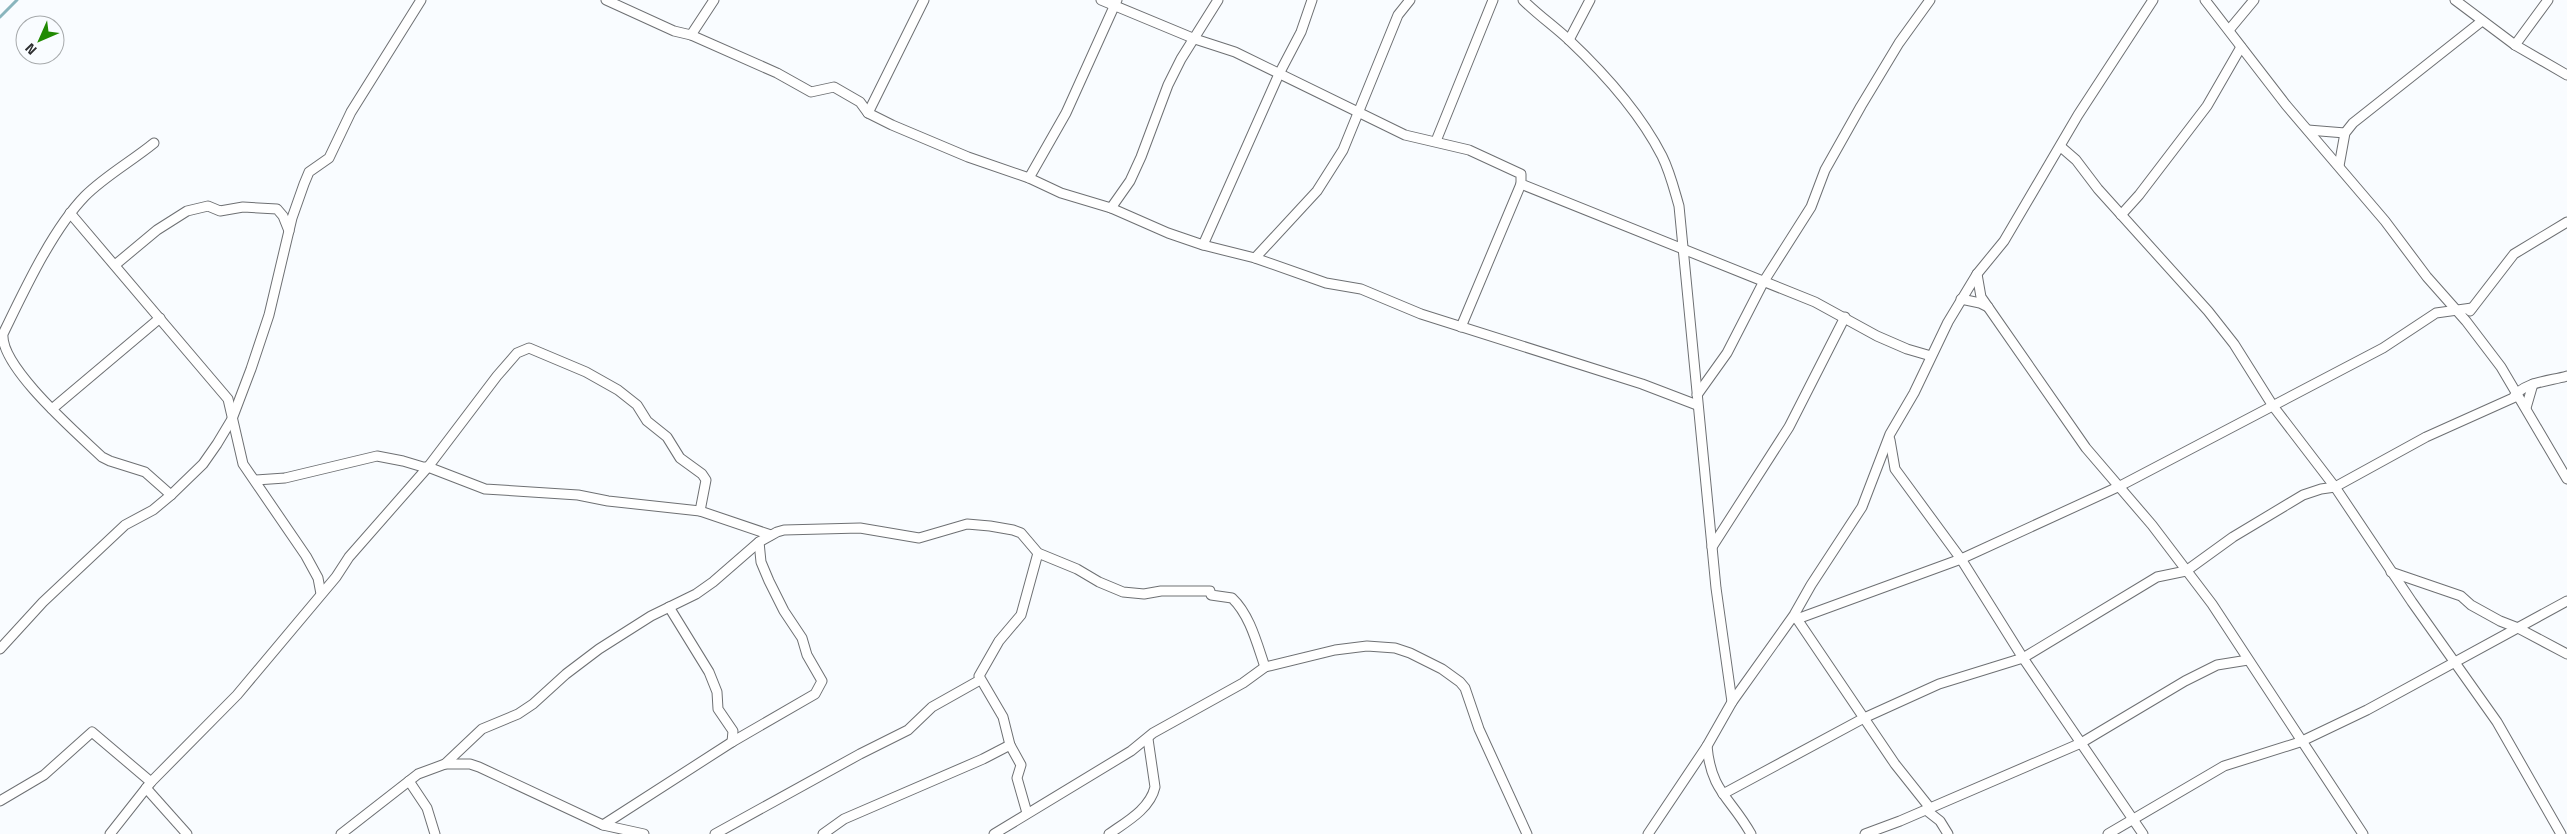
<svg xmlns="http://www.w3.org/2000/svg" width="2567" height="834" viewBox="0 0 2567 834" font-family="'Titillium Web',sans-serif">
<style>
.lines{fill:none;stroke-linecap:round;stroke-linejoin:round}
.stream{stroke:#89b5bd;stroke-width:3}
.street-casing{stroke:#6e7073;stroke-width:11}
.street{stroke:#fff;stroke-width:9}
</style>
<rect width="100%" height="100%" fill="#f9fcff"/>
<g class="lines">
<path class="stream" d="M0 17 17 0"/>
<g class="street-casing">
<g id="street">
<path d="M606 0 674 31 691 35 777 73 811 92 834 87 860 102 868 113 892 125 968 157 1029 178 1061 193 1111 208 1168 233 1203 245 1255 258 1326 283 1361 289 1421 314 1642 384 1697 405"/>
<path d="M1101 0 1195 39 1235 52 1405 135 1469 150 1521 174V184L1815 302 1877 336 1907 349 1931 356"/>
<path d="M1523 0C1538 15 1554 26 1569 40 1604 73 1640 113 1662 156 1670 172 1674 189 1679 206L1716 588 1732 702"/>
<path d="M2205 0 2286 105 2385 221 2427 277 2466 321 2501 367 2567 479"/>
<path d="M2455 0 2515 45 2567 75"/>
<path d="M2229 30 2254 0"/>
<path d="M691 35 714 0"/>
<path d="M1569 40 1590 0"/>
<path d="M2515 45 2548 0"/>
<path d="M868 113 924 0"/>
<path d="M2308 130 2345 133"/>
<path d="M1436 141 1493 0"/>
<path d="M154 143C132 161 105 176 85 196 52 230 24 291 3 334 0 367 78 434 102 457L110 461 145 472 171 495"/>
<path d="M2061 147 2076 160 2098 189 2208 311 2234 344 2273 406 2335 487 2412 602 2497 722 2561 834"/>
<path d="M2339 166 2345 133 2353 123 2482 21"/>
<path d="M1029 178 1066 113 1117 0"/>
<path d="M1111 208 1130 181 1141 157 1168 85 1181 59 1218 0"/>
<path d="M70 213 228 399 243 464 306 556 318 578 321 594"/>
<path d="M2121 215 2139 195 2207 106 2241 47"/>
<path d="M1203 245 1279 74 1301 32 1312 0"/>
<path d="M1255 258 1317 191 1343 150 1398 15 1410 0"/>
<path d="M115 265 157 230 187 211 208 206 220 211 243 207 277 209 283 216 289 231"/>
<path d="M1977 274 1981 297 2086 448 2152 525 2212 604 2363 834"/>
<path d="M1961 299 1980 303 1988 307"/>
<path d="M2470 311 2514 254 2567 222"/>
<path d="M1461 327 1521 184"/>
<path d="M1697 395 1727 353 1764 281 1811 207 1825 170 1861 106 1899 43 1930 0"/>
<path d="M2526 408 2533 384"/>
<path d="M52 409 160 318"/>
<path d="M1890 440 1895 469 1961 559 2023 658 2143 834"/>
<path d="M256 480 285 478 377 456 403 461 423 467H428L485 489 578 495 608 501 700 511 771 535"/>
<path d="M1712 547 1789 427 1845 317"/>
<path d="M2391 572 2461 596 2471 605 2500 621 2518 628 2567 654"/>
<path d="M669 607 709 672 717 692 718 709 733 731 732 742"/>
<path d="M1795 616 1895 764 1930 808"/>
<path d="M1797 619 1961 559 2120 486 2383 348 2436 313 2472 308"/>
<path d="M0 649 43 602 125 525 153 510 171 495 203 464 217 444 232 419 251 369 269 315 292 218 304 184 309 172 329 158 351 112 421 0"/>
<path d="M1707 746C1711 792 1731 798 1751 834"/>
<path d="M445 764H470L479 767 603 825 644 834"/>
<path d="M409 781 427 808 435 834"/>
<path d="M146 788 187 834"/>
<path d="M1723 794 1864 718 1939 684 2023 658 2157 577 2186 571 2233 537 2303 495 2321 489 2335 487 2426 437 2513 398C2523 382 2550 381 2567 376"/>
<path d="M0 801 44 775 92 732 151 782"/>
<path d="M1926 810 1940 821 1948 834"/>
<path d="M1027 813 1017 778 1021 765 1010 745 1003 717 979 676 999 641 1021 615 1038 553"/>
<path d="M603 825 732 742 815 694 822 681 807 655 802 638 784 611 769 581 761 562 759 542"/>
<path d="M110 834 151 782 237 695 336 577 349 557 428 467 497 376 517 353 529 348 586 372 618 390 637 405 647 421 667 437 680 458 702 474 706 480 700 511"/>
<path d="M341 834 418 774 445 764 482 729 518 714 533 704 566 674 599 649 651 616 696 594 713 582 759 542 777 532 784 530 860 528 919 538 967 524 990 526 1013 530 1021 533 1038 553 1077 569 1099 582 1123 592 1144 594 1161 591H1210L1211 595 1232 598C1250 615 1257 644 1265 667"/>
<path d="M715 834 860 754 908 730 932 707 980 680"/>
<path d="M823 834 844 819 983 759 1010 745"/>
<path d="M994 834 1131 751 1153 733 1243 683 1265 667 1335 650 1367 646 1395 648 1410 653 1442 669 1460 682 1465 688 1479 729 1527 834"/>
<path d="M1109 834C1126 822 1150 809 1155 787L1148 739"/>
<path d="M1648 834 1707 746 1732 702 1794 615 1811 585 1862 507 1890 434 1914 393 1948 322 1977 274 2004 241 2078 115 2153 0"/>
<path d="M1865 834 1900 821 2081 743 2185 681 2217 665 2248 660"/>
<path d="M2108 834 2224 766 2300 742 2367 710 2567 601"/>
</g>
</g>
<use href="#street" class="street"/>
</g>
<g transform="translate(40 40) rotate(225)"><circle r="24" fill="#f9fcff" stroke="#a7aaac"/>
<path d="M0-4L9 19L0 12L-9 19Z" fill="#218a02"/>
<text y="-8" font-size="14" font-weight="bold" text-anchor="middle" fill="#2d2e30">N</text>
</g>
</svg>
